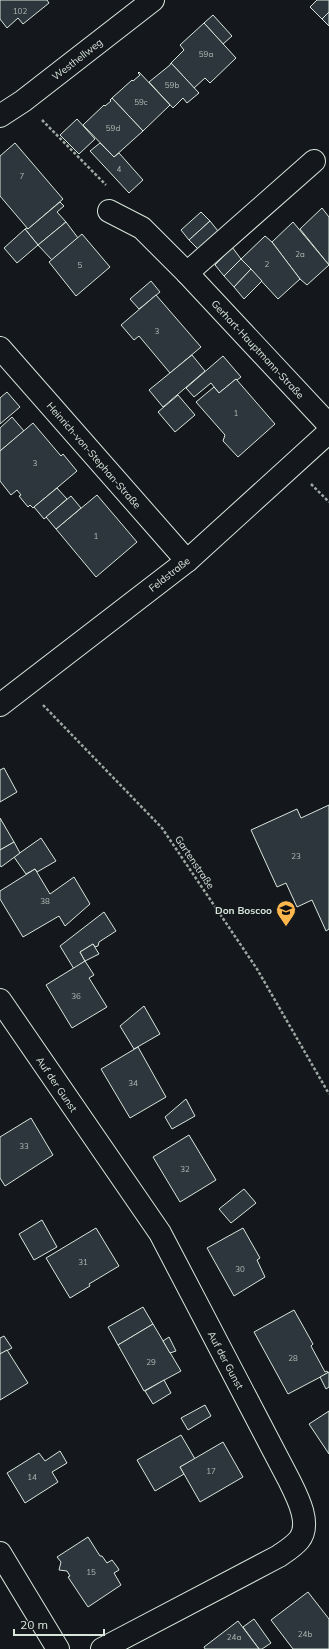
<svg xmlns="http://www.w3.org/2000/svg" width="329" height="1649" viewBox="0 0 329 1649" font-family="Mulish,sans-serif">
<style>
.building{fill:#2c363c;stroke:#d8e6dc}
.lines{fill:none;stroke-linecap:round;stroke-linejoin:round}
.minor-casing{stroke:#d8e6dc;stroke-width:24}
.path{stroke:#9da8a2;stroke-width:2.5;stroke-dasharray:3 2;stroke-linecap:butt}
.minor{stroke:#14181c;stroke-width:22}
.labels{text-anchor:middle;stroke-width:3;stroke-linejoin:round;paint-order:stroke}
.number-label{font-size:8px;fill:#adbab4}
.street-label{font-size:10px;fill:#d8e6dc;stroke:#14181c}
.poi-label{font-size:10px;font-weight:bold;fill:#d8e6dc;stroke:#14181c;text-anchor:end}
</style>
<rect width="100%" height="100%" fill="#14181c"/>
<g class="building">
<path d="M0 0H47L49 3 23 24 18 18 7 28 0 19Z"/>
<path d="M317 0H329V12L322 19 310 7Z"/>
<path d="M329 12V26L322 19Z"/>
<path d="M213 15 232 36 223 44 204 23Z"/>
<path d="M204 23 236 58 210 83 205 78 194 88 171 63 184 50 180 45Z"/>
<path d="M171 63 199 93 187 103 183 98 173 108 149 82 170 65Z"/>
<path d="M139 72 170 105 143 131 112 98 132 80 133 81 140 75 138 73Z"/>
<path d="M112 98 143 131 114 157 83 125 104 105 105 106 111 101 110 100Z"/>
<path d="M77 119 95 139 79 154 60 135Z"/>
<path d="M15 143 63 199 28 229 0 196V156Z"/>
<path d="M100 143 114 157 119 153 143 180 129 193 90 151Z"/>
<path d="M60 202 64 206 57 212 66 222 38 245 25 229 27 228 28 229Z"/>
<path d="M322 208 329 217V265L300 229Z"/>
<path d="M201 212 210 221 189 240 181 230Z"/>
<path d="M210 221 218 231 198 249 189 240Z"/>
<path d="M66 222 78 238 52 260 38 245Z"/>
<path d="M293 222 329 265 307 285 300 279 272 242Z"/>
<path d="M25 229 38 245 17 263 4 248Z"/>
<path d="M82 234 110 267 76 296 49 262Z"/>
<path d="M265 236 272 242 300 279 278 299 241 259Z"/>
<path d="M232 247 241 259 224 276 215 265Z"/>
<path d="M241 259 251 269 234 287 224 276Z"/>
<path d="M251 269 262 281 244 299 234 287Z"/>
<path d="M151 281 160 292 139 309 130 299Z"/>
<path d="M156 295 201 347 170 373 139 336 134 340 121 325Z"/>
<path d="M192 355 205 371 163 407 149 390Z"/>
<path d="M223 356 241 377 237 380 236 379 219 393 211 383 194 397 186 388Z"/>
<path d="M236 379 275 424 238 457 223 441 225 435 196 402 214 387 219 393Z"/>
<path d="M7 392 20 407 0 424V398Z"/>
<path d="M178 395 195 415 175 432 158 412Z"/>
<path d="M12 417 24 431 0 451V428Z"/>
<path d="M33 423 61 456 63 454 77 471 33 508 30 505 28 507 19 496 21 495 17 490 11 495 0 481V451Z"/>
<path d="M57 488 67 499 44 519 34 507Z"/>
<path d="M97 495 137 542 96 577 56 529Z"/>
<path d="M71 496 81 508 56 529 46 517Z"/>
<path d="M4 768 17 792 0 802V770Z"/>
<path d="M329 805V929L326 931 312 900 297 907 286 883 277 887 251 830 297 809 301 818Z"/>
<path d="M0 818 14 842 0 850Z"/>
<path d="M41 838 56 861 37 872 35 869 26 874 14 857Z"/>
<path d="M14 842 20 853 1 867 0 865V850Z"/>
<path d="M35 869 50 894 74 877 90 904 65 926 59 916 23 937 0 899V891Z"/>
<path d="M104 912 116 931 99 942 98 946 95 947 93 944 80 952 85 961 74 969 60 946Z"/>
<path d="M93 944 99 954 85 961 80 952Z"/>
<path d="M85 961 94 975 89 978 107 1007 72 1028 46 985Z"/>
<path d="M144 1006 160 1034 134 1049 120 1026Z"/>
<path d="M138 1047 166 1097 130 1118 101 1069Z"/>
<path d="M186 1099 195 1116 172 1129 165 1117Z"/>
<path d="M31 1118 53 1155 5 1186 0 1178V1137Z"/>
<path d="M189 1135 216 1180 180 1202 153 1157Z"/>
<path d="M244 1189 256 1203 231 1223 219 1209Z"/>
<path d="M42 1220 57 1247 34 1260 19 1234Z"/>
<path d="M96 1228 119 1266 89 1284 90 1286 70 1298 46 1258Z"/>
<path d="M243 1228 260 1258 257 1260 265 1277 234 1296 207 1248Z"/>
<path d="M143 1307 153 1324 118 1345 108 1327Z"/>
<path d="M294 1310 313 1344 311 1346 325 1372 327 1371 328 1373 288 1394 254 1332Z"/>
<path d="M153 1324 181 1371 144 1391 118 1345Z"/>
<path d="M4 1336 12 1348 0 1354V1338Z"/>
<path d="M169 1337 176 1351 170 1353 163 1341Z"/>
<path d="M7 1350 28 1383 0 1400V1354Z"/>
<path d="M329 1372V1387L326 1389 320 1377Z"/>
<path d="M164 1380 171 1393 153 1404 145 1391Z"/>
<path d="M205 1405 211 1416 188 1430 181 1418Z"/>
<path d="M329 1411V1454L309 1424Z"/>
<path d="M181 1435 195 1459 180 1467 184 1474 155 1491 137 1460Z"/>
<path d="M223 1442 243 1477 200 1502 180 1467Z"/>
<path d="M60 1451 67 1463 52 1472 58 1482 25 1503 7 1473 39 1453 45 1461Z"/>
<path d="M88 1537 100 1556H102L107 1563 112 1560 118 1568 119 1570 114 1573 121 1585 88 1607 68 1577 70 1576 67 1571 59 1570 61 1562 57 1557Z"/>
<path d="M308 1592 329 1619V1649H293L271 1620Z"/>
<path d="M254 1619 271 1643 262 1649H259L243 1627Z"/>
<path d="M238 1621 259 1649H205L204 1647Z"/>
</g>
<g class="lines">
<g class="minor-casing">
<g id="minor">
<path d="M0 116 23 101 153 0"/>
<path d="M109 211 142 228 187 273 329 425"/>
<path d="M187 273 314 161"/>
<path d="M0 348 187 561"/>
<path d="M0 705 187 561 329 432"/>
<path d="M0 1000 160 1233 289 1480C297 1496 312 1524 299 1540 293 1547 286 1551 279 1556L102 1649"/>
<path d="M0 1553 58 1649"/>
</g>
</g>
<g class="path">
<path d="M42 120 106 185"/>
<path d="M311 484 329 502"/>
<path d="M43 705 162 828 257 969 329 1094"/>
</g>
<use href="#minor" class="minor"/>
</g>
<defs>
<g id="school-pin" transform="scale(1)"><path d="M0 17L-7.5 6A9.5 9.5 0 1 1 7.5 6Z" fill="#ffb74d" stroke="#14181c"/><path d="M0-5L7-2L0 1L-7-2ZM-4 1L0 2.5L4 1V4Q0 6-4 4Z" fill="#111"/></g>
</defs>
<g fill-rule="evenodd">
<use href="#school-pin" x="286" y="910"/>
</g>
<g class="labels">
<g class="number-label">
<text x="20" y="14">102</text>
<text x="206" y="57">59a</text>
<text x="172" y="88">59b</text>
<text x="141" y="105">59c</text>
<text x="113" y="131">59d</text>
<text x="119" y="172">4</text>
<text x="22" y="179">7</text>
<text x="300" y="257">2a</text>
<text x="267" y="267">2</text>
<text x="80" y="268">5</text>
<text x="157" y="334">3</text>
<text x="236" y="416">1</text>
<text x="35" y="466">3</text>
<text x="96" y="539">1</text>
<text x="296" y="859">23</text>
<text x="45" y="904">38</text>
<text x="76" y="999">36</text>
<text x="133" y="1086">34</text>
<text x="24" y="1149">33</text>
<text x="185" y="1172">32</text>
<text x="83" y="1265">31</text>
<text x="240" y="1272">30</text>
<text x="293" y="1361">28</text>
<text x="151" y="1365">29</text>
<text x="211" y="1474">17</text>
<text x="32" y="1480">14</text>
<text x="91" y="1575">15</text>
<text x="305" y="1637">24b</text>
<text x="234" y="1640">24a</text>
</g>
<g class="street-label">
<text transform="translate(77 59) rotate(-38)" y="4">Westhellweg</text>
<text transform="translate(258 349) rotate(47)" y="4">Gerhart-Hauptmann-Straße</text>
<text transform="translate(94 455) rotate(49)" y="4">Heinrich-von-Stephan-Straße</text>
<text transform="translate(169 574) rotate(-38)" y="4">Feldstraße</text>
<text transform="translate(195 862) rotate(56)" y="4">Gartenstraße</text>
<text transform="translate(57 1084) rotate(56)" y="4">Auf der Gunst</text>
<text transform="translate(226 1360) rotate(62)" y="4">Auf der Gunst</text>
</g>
<g class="poi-label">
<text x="272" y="914">Don Boscoo</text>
</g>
</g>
<path d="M14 1629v6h90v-6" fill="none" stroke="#d8e6dc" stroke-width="2"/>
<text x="20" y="1629" font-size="12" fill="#d8e6dc" stroke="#14181c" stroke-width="3" paint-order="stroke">20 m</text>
</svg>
